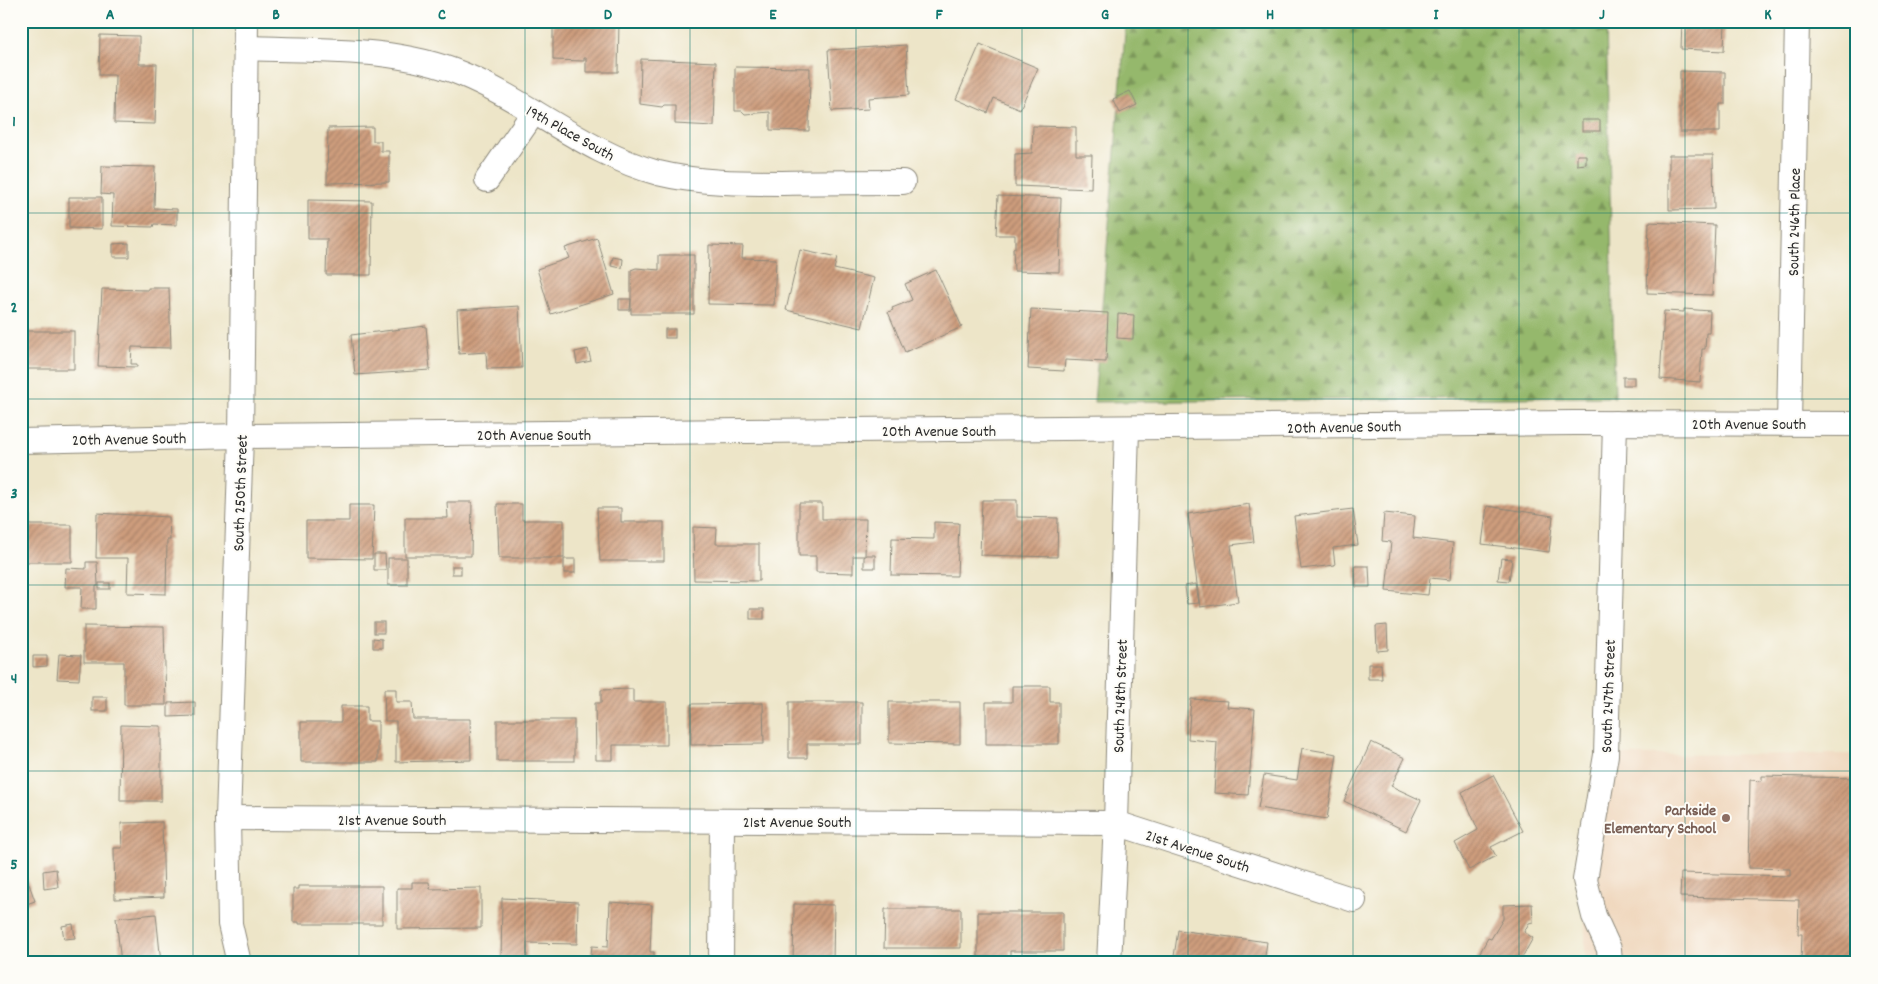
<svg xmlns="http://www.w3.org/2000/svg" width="1878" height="984" viewBox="0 0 1878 984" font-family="Dekko,sans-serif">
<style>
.built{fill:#efd6bb}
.forest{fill:url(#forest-firs);stroke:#60724c}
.building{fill:url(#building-hatch)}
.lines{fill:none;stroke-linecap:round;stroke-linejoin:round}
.minor-casing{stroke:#8c887a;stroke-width:26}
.minor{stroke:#fff;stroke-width:24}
.grid{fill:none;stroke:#0f766e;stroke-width:1;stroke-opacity:0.55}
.education-dot{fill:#8d6e63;stroke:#fdfcf7;stroke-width:2}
.labels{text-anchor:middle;stroke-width:4;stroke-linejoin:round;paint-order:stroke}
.street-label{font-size:16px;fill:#2b2b2b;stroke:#fdfcf7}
.education-label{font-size:16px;font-weight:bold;fill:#785e54;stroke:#fdfcf7;text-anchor:end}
.neatline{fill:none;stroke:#0f766e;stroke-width:2}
.grid-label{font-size:16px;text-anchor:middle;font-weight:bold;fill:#0f766e}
</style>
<defs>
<pattern id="forest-firs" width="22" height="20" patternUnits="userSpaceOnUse" patternTransform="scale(1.25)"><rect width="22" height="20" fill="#95b86c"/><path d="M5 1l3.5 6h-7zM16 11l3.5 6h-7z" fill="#7a9659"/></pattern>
<pattern id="building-hatch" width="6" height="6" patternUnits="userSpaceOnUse" patternTransform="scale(1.25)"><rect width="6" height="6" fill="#ce9d7d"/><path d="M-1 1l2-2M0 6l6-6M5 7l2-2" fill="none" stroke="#a78067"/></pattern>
</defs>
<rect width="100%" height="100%" fill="#fdfcf7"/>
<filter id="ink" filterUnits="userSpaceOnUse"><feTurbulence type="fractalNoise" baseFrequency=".02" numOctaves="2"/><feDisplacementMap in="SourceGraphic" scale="10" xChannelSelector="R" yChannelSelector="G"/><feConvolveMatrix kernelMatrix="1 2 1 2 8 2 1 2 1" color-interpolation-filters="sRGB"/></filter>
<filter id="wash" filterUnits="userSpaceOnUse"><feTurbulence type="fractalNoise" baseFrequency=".0096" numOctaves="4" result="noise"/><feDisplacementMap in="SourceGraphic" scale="20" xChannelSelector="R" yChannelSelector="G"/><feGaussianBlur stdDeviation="1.12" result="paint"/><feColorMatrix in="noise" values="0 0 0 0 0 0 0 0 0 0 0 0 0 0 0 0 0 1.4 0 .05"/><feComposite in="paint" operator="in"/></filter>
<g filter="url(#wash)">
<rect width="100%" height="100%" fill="#ede5c8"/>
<path class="built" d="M1857 754V963H1585V880L1606 755Z"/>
<path class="forest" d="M1126 21H1606L1615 397 1094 402Z"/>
<g id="blocks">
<g class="building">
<path d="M553 21H619L618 72H586V58H584V61L553 60Z"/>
<path d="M1682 21H1725L1724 51 1681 49Z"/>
<path d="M100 35 139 36V64H157L155 124 114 123 115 75H99Z"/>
<path d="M980 44 1038 68 1020 109 994 98 988 113 956 99Z"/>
<path d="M906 45 909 95 868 98 869 109 832 111 828 50Z"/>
<path d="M641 59 716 62 714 126 675 124V105H664L662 107 640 104Z"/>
<path d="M735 67 810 68 809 131 770 130V112L745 114 742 111H735Z"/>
<path d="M1680 71 1725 72V104H1720V132H1680Z"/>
<path d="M1130 91 1137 105 1120 113 1113 99Z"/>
<rect x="1582" y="120" width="18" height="11"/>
<path d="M1033 126 1076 127V155H1092L1091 189 1015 186V154L1032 153Z"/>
<path d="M373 127V141H381V151H389V182L327 183 328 128Z"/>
<path d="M1577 155H1586V164L1577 165Z"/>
<path d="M1669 155H1713L1714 209 1669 210Z"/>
<path d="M102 166 155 167 154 208 177 209V225L154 224 153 227 112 226 113 195 101 194Z"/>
<path d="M998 196 1061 198 1059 272 1014 271 1013 249 1015 248V235H996Z"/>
<path d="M69 197H102V229L69 228Z"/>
<path d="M308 200 372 201 371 275H326L327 239H308Z"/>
<path d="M1649 222 1715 225 1712 295 1647 293Z"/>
<path d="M597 238 614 294 551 314 537 269 569 258 565 248Z"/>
<path d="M129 243V257H113V244Z"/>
<path d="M709 245 743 246 742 258 776 259 774 305 708 304Z"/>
<path d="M800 250 837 258 834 269 874 278 862 328 786 310Z"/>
<path d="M659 255H694V314H631V270L636 268 659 270Z"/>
<path d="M613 257 623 259 622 268 611 266Z"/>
<path d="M936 270 962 327 905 352 888 312 893 310 892 308 912 300 905 284Z"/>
<path d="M148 288H169L171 348 132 347 131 364H137V367L98 366 102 289 148 290Z"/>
<path d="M619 299H631L630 310H619Z"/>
<path d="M519 306 522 368 487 369 486 352 459 354 457 310Z"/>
<path d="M1031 309 1108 313 1106 362 1065 360 1064 371 1028 369Z"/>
<path d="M1684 309 1710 311 1709 333H1706L1705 349H1702L1700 382 1660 379 1664 311 1684 312Z"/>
<path d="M1118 314 1134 315 1133 339 1117 338Z"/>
<path d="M426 326 430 370 355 375 351 335Z"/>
<rect x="665" y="329" width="10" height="9"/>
<rect x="21" y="331" width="53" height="38"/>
<path d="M588 349 591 361 577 364 575 352Z"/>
<rect x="1623" y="377" width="11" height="8"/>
<path d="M982 500H1017V517L1058 518 1057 557 980 555Z"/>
<path d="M447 502H472L471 556H405V518H448Z"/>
<path d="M799 503H822V519H866L865 556H853V573L816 572V556H799Z"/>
<path d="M497 504H522V520H564V558H499Z"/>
<path d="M1249 504 1254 542 1231 545 1238 602 1200 607 1188 514Z"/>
<path d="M349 505H374L372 559 306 558V521H349Z"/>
<path d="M1487 506 1553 516 1549 552 1482 544Z"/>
<path d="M597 508H621V522H664V561H600Z"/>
<path d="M21 509H30V525H72V562H21Z"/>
<path d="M1353 509 1358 545 1333 548 1335 565 1301 569 1294 516Z"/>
<path d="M97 513 169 517 170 540H167L166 594 127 593 128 558H96Z"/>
<path d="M1384 513 1415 516 1413 538 1453 543 1450 580 1430 578 1428 595 1386 591 1391 542 1382 541Z"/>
<path d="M934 522 959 523 957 576 891 575 892 538 934 539Z"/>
<path d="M693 527 717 528 716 544H759V581L694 580Z"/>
<path d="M374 554H385L386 570H374Z"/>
<path d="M867 555H875V568H864V557Z"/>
<rect x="388" y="558" width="19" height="27"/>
<path d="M1501 558 1512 559 1509 581 1498 580Z"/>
<rect x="564" y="559" width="11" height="14"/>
<path d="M86 562H97L98 586H96V609H81L82 587H65L66 568 86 569Z"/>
<rect x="452" y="566" width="9" height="8"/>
<path d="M1355 566H1369L1370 587H1356Z"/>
<rect x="99" y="583" width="11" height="6"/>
<path d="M1196 584 1199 603 1187 604 1185 586Z"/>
<rect x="750" y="609" width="14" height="10"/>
<rect x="374" y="622" width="10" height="11"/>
<path d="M1387 625 1388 650 1377 651 1376 626Z"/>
<path d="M84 626 164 627 166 705H124V662H84Z"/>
<path d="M373 638 382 639V648H373Z"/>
<path d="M59 654 81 655 79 680 57 679Z"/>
<path d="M33 656H47V666L33 667Z"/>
<path d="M1368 664H1381L1382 679H1368Z"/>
<path d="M1012 686H1050V702H1059V744H986V702H1012Z"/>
<path d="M384 689H396V702H412L413 719H470L471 760 396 762V721H385Z"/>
<path d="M633 689V702H667V745H613V760H596L595 703H601V690Z"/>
<rect x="92" y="697" width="15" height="14"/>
<path d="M1191 699 1228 701 1227 707 1255 709 1248 795 1214 793 1217 742 1188 739Z"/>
<path d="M195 702V716L168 717V703Z"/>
<path d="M789 702H862V744H807V758H789Z"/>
<path d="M889 702H960V744L889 743Z"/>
<path d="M763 703 764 744 691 745V704Z"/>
<path d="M341 706H367V721H378V762H301V722H341Z"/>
<rect x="497" y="720" width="77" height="41"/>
<path d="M23 723 25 762H21V724Z"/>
<path d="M121 725 161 726V801H120Z"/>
<path d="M1371 742 1405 758 1391 786 1421 800 1406 831 1344 801Z"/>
<path d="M1302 748 1337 754 1327 819 1258 808 1264 775 1297 780Z"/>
<path d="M21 764H24L26 783H21Z"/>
<path d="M1493 775 1523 831 1491 847 1496 856 1469 870 1455 843 1478 830 1462 792Z"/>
<path d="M1762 776 1857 778V963H1801L1802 934H1798L1799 900 1680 897 1681 873 1790 876V869L1748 868 1750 780 1762 781Z"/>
<path d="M162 822 164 897 115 899 114 848H122L121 823Z"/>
<path d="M56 869 58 887 44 889 43 871Z"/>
<path d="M21 870H24L35 901 21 906Z"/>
<path d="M412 882H429L430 889 481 888V928L397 929V888H412Z"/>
<path d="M298 886H382V924H299V922H293V889H298Z"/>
<path d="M502 898 578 902 577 944 527 943V963H501Z"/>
<path d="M610 902 652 905 650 952H654V963H590L592 946 608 947Z"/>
<path d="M794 904 834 905 833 963H793Z"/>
<path d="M1532 904 1533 922 1529 923 1524 932 1533 938 1519 963H1474L1488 938 1491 939 1503 919V905Z"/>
<path d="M885 909H961V948H884Z"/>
<path d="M978 912H1063V951H1010V957H978Z"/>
<path d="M156 914 161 963H121L116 918Z"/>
<path d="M73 924 75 938 64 939 62 926Z"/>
<path d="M1178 930 1267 942 1264 963H1173Z"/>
</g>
</g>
</g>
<g filter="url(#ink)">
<use href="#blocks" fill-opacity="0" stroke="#8c887a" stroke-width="1"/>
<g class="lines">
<g class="minor-casing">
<g id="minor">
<path d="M245 48C317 51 395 46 462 74 530 102 587 154 658 173 699 183 740 183 782 183 823 182 863 182 903 182"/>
<path d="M487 180 534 112"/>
<path d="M1789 423 1797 21"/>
<path d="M21 441 241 436 1575 423 1857 424"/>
<path d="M228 818 1116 823 1354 900"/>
<path d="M239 963 230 924 228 818 241 436 246 21"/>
<path d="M721 963 722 821"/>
<path d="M1109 963 1116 823 1127 429"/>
<path d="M1610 963 1609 949 1594 916 1585 880 1606 755 1615 423"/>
</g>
</g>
<use href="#minor" class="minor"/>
</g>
</g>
<path class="grid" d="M193 21V963M359 21V963M525 21V963M690 21V963M856 21V963M1022 21V963M1188 21V963M1353 21V963M1519 21V963M1685 21V963M21 213H1857M21 399H1857M21 585H1857M21 771H1857"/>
<circle class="education-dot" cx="1726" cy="818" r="5"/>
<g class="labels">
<g class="street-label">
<text transform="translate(571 132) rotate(29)" y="6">19th Place South</text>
<text transform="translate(1793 222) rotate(-89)" y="6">South 246th Place</text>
<text x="1749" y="429">20th Avenue South</text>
<text transform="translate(1344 426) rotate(-1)" y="6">20th Avenue South</text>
<text x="939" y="436">20th Avenue South</text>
<text x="534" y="440">20th Avenue South</text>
<text transform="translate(129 438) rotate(-1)" y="6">20th Avenue South</text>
<text transform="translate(239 493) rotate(-88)" y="6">South 250th Street</text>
<text transform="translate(1119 696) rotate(-88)" y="6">South 248th Street</text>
<text transform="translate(1607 696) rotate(-88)" y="6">South 247th Street</text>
<text x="392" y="825">21st Avenue South</text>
<text x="797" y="827">21st Avenue South</text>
<text transform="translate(1198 850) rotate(18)" y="6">21st Avenue South</text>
</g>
<g class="education-label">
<text x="1716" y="815">Parkside<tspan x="1716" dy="18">Elementary School</tspan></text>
</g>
</g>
<rect width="1878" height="984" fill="none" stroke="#fdfcf7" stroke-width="55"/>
<rect x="28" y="28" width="1822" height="928" class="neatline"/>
<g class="grid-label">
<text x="110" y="19">A</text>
<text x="276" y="19">B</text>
<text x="442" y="19">C</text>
<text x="608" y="19">D</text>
<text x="773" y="19">E</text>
<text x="939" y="19">F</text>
<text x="1105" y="19">G</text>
<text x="1270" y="19">H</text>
<text x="1436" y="19">I</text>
<text x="1602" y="19">J</text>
<text x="1768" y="19">K</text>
<text x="14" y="126">1</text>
<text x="14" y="312">2</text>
<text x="14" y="498">3</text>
<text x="14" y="683">4</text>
<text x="14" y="869">5</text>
</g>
</svg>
